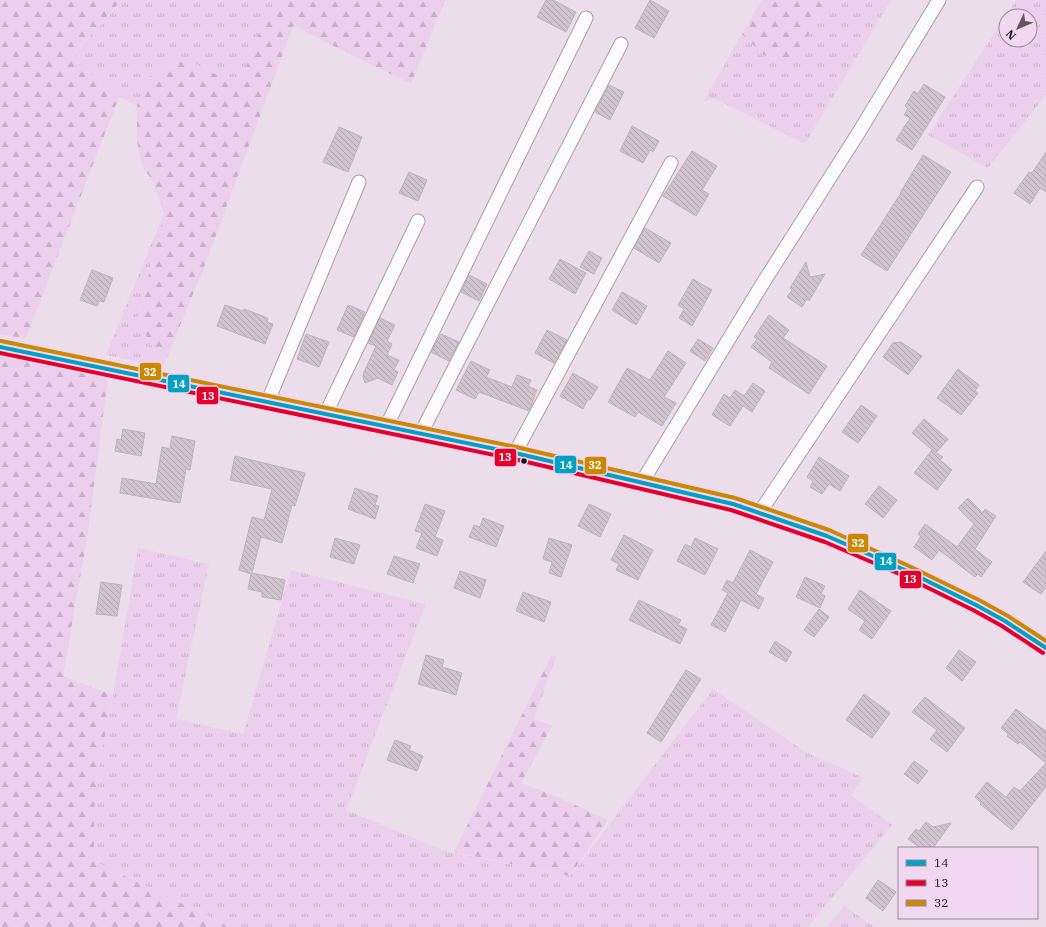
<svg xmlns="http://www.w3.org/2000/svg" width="1046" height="927" viewBox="0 0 1046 927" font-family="'IBM Plex Serif',serif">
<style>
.grass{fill:url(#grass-tufts);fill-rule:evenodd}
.forest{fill:url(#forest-firs)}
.building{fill:url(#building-back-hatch);stroke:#bdb2bd}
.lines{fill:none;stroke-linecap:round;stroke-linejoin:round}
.minor-casing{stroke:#ab9faa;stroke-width:15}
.minor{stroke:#fcfafc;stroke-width:13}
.bus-1-casing{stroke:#f2d7f1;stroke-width:7}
.bus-2-casing{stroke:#f2d7f1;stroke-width:7}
.bus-3-casing{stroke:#f2d7f1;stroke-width:7}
.bus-1{stroke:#01a1c5;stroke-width:4}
.bus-2{stroke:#e4002b;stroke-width:4}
.bus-3{stroke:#ca8805;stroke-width:4}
.bus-dot{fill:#170e17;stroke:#f2d7f1;stroke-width:1.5}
.line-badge{stroke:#f2d7f1;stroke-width:1.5}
.badge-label{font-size:11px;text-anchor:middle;font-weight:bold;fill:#fff}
</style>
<defs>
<pattern id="grass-tufts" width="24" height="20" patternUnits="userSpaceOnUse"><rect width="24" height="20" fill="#eccfec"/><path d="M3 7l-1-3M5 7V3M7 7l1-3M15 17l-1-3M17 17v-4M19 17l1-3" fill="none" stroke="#cab1ca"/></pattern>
<pattern id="forest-firs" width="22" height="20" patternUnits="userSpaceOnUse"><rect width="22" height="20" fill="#eccfec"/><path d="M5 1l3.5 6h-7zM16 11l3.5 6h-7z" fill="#cab1ca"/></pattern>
<pattern id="building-back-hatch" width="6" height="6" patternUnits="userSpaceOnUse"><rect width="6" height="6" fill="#d0c4cf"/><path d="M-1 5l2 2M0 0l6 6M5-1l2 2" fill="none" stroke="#b2a7b1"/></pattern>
</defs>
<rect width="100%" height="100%" fill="#ecddeb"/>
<g class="grass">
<path d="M123 0H292L263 27 242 77H221L180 57 146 79 137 106 119 97 70 58Z"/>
<path d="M833 0H891L805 144 714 98 703 102 742 34 764 55 788 62Z"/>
<path d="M1016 0H1046V95L988 168 928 135ZM1006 16H1030V40H1006Z"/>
<path d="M164 213 138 319 163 367 106 355Z"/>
<path d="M138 548 209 564 176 719 243 734 291 570 426 604 346 810 445 851 570 876 713 689 804 751 863 778 851 795 892 825 808 927H227L224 924 94 861V811L97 776 113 695Z"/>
<path d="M844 906 875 927H827Z"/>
</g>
<g class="forest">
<path d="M0 0H122L70 57 119 97 26 338 0 335Z"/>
<path d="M292 0H445L411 84 293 26 205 265 163 367 138 320 164 213 152 180 142 166 137 142V106L146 79 172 61 181 57 221 77H242L261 28Z"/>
<path d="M762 0H833L788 63 764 55 742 34Z"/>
<path d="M0 357 34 362 108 378 88 532 63 676 113 695 97 776 94 811V861L224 924 227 927H0Z"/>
<path d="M551 656H556L534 719 552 726 521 783 553 795 608 820 570 876 454 852Z"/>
</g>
<g class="building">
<path d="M546 0H553L576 12 566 32 537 17Z"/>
<path d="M650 0 669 11 654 38 635 28Z"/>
<path d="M924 84 945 97 912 150 896 140 910 118 904 115 908 109 905 106 914 91 918 94Z"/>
<path d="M609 85 624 92 610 120 595 112Z"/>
<path d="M632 126 659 141 653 152 650 150 643 163 620 151Z"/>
<path d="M339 127 362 137 348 172 323 162Z"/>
<path d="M692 151 717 166 702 190 709 194 696 216 663 196Z"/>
<path d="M1046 152V192L1040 188 1030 204 1014 193 1029 172 1032 173Z"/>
<path d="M923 155 951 172 887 271 861 255 901 193H900Z"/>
<path d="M409 172 427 180 418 201 399 193Z"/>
<path d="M645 228 671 243 659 263 634 248Z"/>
<path d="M589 251 602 258 594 274 580 267Z"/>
<path d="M560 259 586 273 575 294 549 279Z"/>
<path d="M806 262 810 277 825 274 809 301 807 299 802 307 787 297 792 290 790 288Z"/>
<path d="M92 270 113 278 104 302 99 301 97 306 80 300Z"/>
<path d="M469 275 487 284 479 301 461 292Z"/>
<path d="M693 279 712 290 692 326 679 318 684 309 678 305Z"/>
<path d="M622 292 647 306 636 325 612 310Z"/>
<path d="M225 305 243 311 244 309 268 318 267 322 273 324 265 344 217 326Z"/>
<path d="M348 305 365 312 354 337 337 330Z"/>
<path d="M769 315 789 330 783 338 827 366 809 394 769 368 772 362 751 347 757 339 754 337Z"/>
<path d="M380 318 395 325 387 341 392 344 387 355 399 360 394 370 398 372 392 385 378 378 365 383 363 376 364 372 376 346 368 343Z"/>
<path d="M547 330 567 340 554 363 535 353Z"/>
<path d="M306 334 329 342 319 367 297 359Z"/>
<path d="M441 334 459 342 449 361 431 352Z"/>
<path d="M698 339 713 348 705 361 690 351Z"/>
<path d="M901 342 922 356 908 375 883 357 893 343Z"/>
<path d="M668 351 686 363 664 397 676 403 662 426 638 412 635 417 608 402 627 368 650 380Z"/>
<path d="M471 361 490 370 486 377 512 387 517 375 531 380 528 386 537 390 529 411 479 392 475 399 456 390Z"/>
<path d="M958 369 979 385 975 391 978 393 961 415 937 398Z"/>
<path d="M573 373 598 387 590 400 588 399 583 409 560 396Z"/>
<path d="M753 383 765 391 752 412 743 406 730 426 712 415 724 394 730 398 735 390 744 396Z"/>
<path d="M861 405 877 416 858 443 842 432Z"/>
<path d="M924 419 948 439 936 453 912 433Z"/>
<path d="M123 429 145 433 141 456 115 451 117 439 121 440Z"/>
<path d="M172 436 195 441 190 470 186 469 180 503 120 493 122 478 156 484 162 447 170 449Z"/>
<path d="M932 450 943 457 940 460 952 470 937 490 914 473Z"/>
<path d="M235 456 305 473 295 506 292 505 282 543 261 537 252 573 285 580 281 600 262 597V592L248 589 251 574 239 570 252 517 264 520 272 489 230 480Z"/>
<path d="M819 457 849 476 840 491 829 484 822 494 810 487 813 481 807 477Z"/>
<path d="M879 486 897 500 883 518 865 504Z"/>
<path d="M355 488 378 496 375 505 379 506 375 519 348 509Z"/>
<path d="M968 498 983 513 985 509 996 516 975 549 992 562 981 577 978 574 975 577 939 550 932 560 914 547 921 536 918 534 925 524 957 547 974 524 958 508Z"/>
<path d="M425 504 445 511 435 537 443 540 437 556 416 548 422 533 415 531Z"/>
<path d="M589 504 611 514 600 537 578 526Z"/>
<path d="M483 518 504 526 496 547 469 537 474 525 480 527Z"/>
<path d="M624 535 653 550 638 580 616 570 619 564 611 560Z"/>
<path d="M335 538 360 545 354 564 330 557Z"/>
<path d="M549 538 572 545 561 577 549 573 552 562 543 559Z"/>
<path d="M695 538 718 549 705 575 677 561 685 544 691 547Z"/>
<path d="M750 550 773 562 756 594 764 598 759 609 741 600 725 632 711 625 728 593 722 590 727 580 733 583Z"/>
<path d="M1046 551V587L1041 594 1023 582Z"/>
<path d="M394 556 420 564 413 583 387 574Z"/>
<path d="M460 571 486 580 480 598 454 588Z"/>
<path d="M805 577 825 586 821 594 825 596 820 608 796 597Z"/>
<path d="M101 582 122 585 117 616 96 614Z"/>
<path d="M860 590 891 611 872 639 859 630 865 621 848 609Z"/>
<path d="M523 592 551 602 544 622 516 611Z"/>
<path d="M639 600 681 620 678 625 687 629 680 644 629 620Z"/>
<path d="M819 609 829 617 814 637 804 630Z"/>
<path d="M775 641 792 652 786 662 769 652Z"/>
<path d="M959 650 976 662 962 681 946 668Z"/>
<path d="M426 655 444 660 442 667 462 673 456 695 418 684Z"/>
<path d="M686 670 701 679 661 742 647 733Z"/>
<path d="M864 694 890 713 872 738 846 720Z"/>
<path d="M925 697 965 728 947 752 930 739 937 730 912 712Z"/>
<path d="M1016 709 1046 731V787L1012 830 980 804 981 803 975 797 987 782 1006 797 1014 787 1020 791 1046 763 1020 742 1018 744 1007 736 1008 734 1001 728Z"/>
<path d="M395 740 411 746 409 750 423 756 417 771 387 760Z"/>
<path d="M914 761 928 771 918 784 904 774Z"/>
<path d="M926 822 933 827 951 823 933 848H920L908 839 916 829 919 831Z"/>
<path d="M878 880 896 892 883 911 866 898Z"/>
</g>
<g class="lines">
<g class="minor-casing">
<g id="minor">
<path d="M0 347 515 453 733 504 827 536 907 571 976 605 1005 621 1046 648"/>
<path d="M268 401 359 182"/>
<path d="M326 413 418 221"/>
<path d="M387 425 586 18"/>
<path d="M421 433 621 44"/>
<path d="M515 453 671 163"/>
<path d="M642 482 763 283 859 132 939 0"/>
<path d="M760 512 977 187"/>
</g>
</g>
<use href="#minor" class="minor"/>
<g class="bus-1-casing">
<path id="bus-1" d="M0 347 515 453 733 504 827 536 907 571 976 605 1005 621 1046 648"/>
</g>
<g class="bus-2-casing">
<path id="bus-2" d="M0 353 514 459 731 510 825 542 904 576 973 610 1002 626 1043 653"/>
</g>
<g class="bus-3-casing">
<path id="bus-3" d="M1 341 516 447 735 498 829 530 909 566 979 600 1008 616 1046 641"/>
</g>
<use href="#bus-1" class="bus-1"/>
<use href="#bus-2" class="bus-2"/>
<use href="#bus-3" class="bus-3"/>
</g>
<circle class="bus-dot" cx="524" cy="461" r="3.5"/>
<g class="line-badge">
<rect x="139" y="362" width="23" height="19" rx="4" fill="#ca8805"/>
<rect x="167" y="374" width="23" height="19" rx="4" fill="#01a1c5"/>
<rect x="196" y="386" width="23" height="19" rx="4" fill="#e4002b"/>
<rect x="494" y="448" width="23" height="19" rx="4" fill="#e4002b"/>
<rect x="554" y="455" width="23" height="19" rx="4" fill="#01a1c5"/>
<rect x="584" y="456" width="23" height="19" rx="4" fill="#ca8805"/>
<rect x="847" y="533" width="22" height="20" rx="4" fill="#ca8805"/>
<rect x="874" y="552" width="23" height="19" rx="4" fill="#01a1c5"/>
<rect x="899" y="570" width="23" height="19" rx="4" fill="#e4002b"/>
</g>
<g class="badge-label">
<text x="150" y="376">32</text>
<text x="179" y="388">14</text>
<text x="208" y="400">13</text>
<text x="505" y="461">13</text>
<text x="566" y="469">14</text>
<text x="595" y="469">32</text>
<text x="858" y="547">32</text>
<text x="886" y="565">14</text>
<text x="910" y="583">13</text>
</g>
<rect x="898" y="847" width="140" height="72" fill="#f2d7f1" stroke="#9a879a"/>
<rect x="906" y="860" width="20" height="6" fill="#01a1c5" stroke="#9a879a"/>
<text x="934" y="867" font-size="12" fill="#170e17">14</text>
<rect x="906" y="880" width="20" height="6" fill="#e4002b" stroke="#9a879a"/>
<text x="934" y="887" font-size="12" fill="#170e17">13</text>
<rect x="906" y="900" width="20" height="6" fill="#ca8805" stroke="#9a879a"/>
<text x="934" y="907" font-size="12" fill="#170e17">32</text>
<g transform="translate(1018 28) rotate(226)"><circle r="19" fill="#f2d7f1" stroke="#9a879a"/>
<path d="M0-3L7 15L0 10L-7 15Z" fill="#625661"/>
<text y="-6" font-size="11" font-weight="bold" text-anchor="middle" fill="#170e17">N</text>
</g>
</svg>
